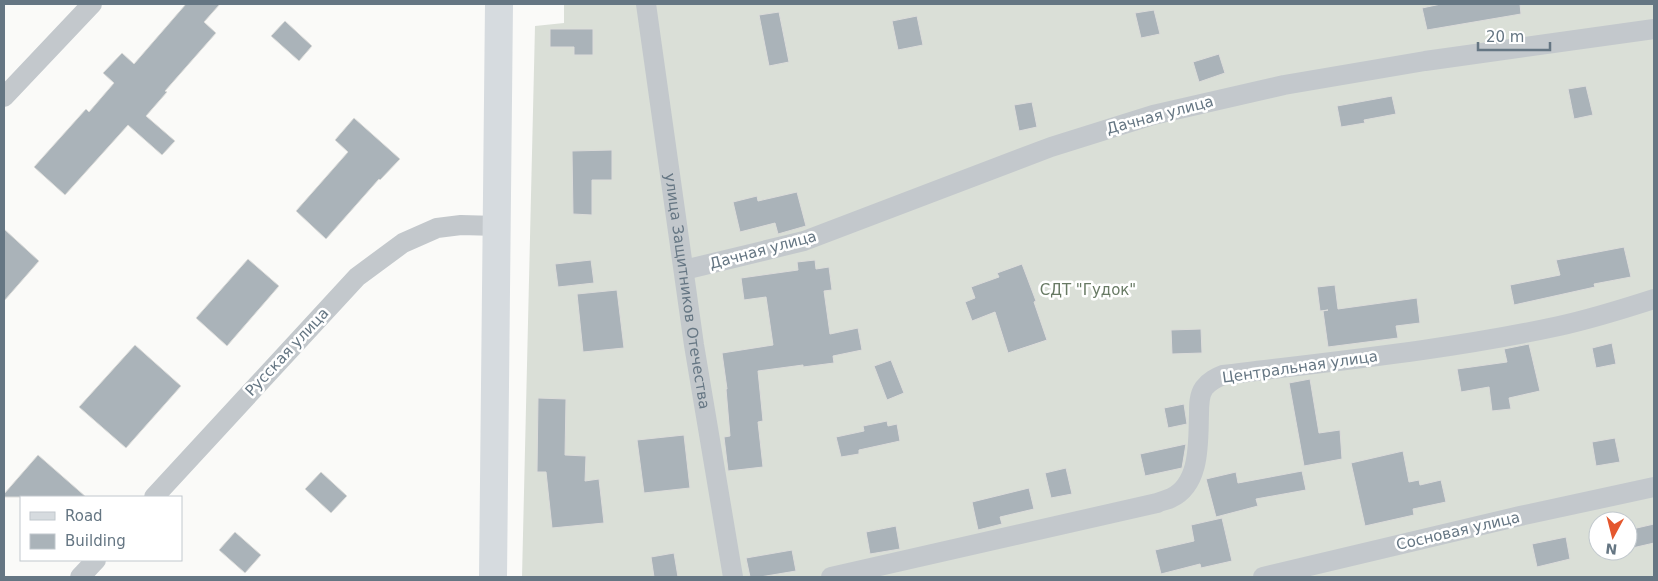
<svg xmlns="http://www.w3.org/2000/svg" width="1658" height="581" viewBox="0 0 1658 581" font-family="'DejaVu Sans',sans-serif">
<style>
.garden{fill:#dadfd7;fill-rule:evenodd}
.building{fill:#aab3b9;stroke:#dcdcda}
.lines{fill:none;stroke-linecap:round;stroke-linejoin:round}
.minor{stroke:#c3c8cc;stroke-width:20}
.secondary{stroke:#d6dbdf;stroke-width:28}
.labels{text-anchor:middle;stroke-width:5;stroke-linejoin:round;paint-order:stroke}
.street-label{font-size:15px;fill:#657683;stroke:#fff}
.park-label{font-size:15px;fill:#687a64;stroke:#fff}
</style>
<rect width="100%" height="100%" fill="#fafaf8"/>
<path class="garden" d="M564 4H1654V577H522L535 26 564 23ZM1598 521H1628V551H1598Z"/>
<g class="building">
<path d="M186 4H220L204 22 216 33 165 91 167 92 146 116 175 141 162 155 128 125 65 195 34 167 86 109 89 112 114 83 103 73 122 53 134 64Z"/>
<path d="M1441 4H1520L1521 14 1427 30 1422 8Z"/>
<path d="M1154 10 1160 34 1141 38 1135 13Z"/>
<path d="M779 12 789 62 769 66 759 15Z"/>
<path d="M917 16 923 45 898 50 892 21Z"/>
<path d="M285 21 312 46 299 61 271 36Z"/>
<path d="M550 29H593V55H574V47H550Z"/>
<path d="M1219 54 1225 73 1199 82 1193 62Z"/>
<path d="M1586 86 1593 115 1574 119 1568 89Z"/>
<path d="M1392 96 1396 114 1364 120 1365 123 1341 127 1337 106Z"/>
<path d="M1032 102 1037 127 1019 131 1014 105Z"/>
<path d="M354 118 400 159 380 180 379 179 326 239 296 211 348 152 335 140Z"/>
<path d="M612 150V180H592V215L573 214 572 151Z"/>
<path d="M797 192 806 226 778 234 775 223 740 232 733 202 757 196 758 201Z"/>
<path d="M4 229 39 261 4 301Z"/>
<path d="M1624 247 1631 277 1594 284 1595 287 1514 305 1510 285 1560 275 1556 260Z"/>
<path d="M248 259 279 286 227 346 196 318Z"/>
<path d="M591 260 594 283 558 287 555 264Z"/>
<path d="M815 260 816 269 829 267 832 290 824 291 830 334 858 328 862 350 833 356 834 363 803 367V365L758 371 763 421 758 422 763 467 728 471 724 437 730 436 726 389H727L722 353 773 345 766 297 744 300 741 278 798 270 797 262Z"/>
<path d="M1022 264 1036 301 1034 302 1047 340 1008 353 995 312 972 321 965 302 975 298 971 287 999 277 997 273Z"/>
<path d="M1335 285 1338 309 1417 298 1420 323 1396 326 1398 338 1328 347 1323 311 1328 310 1320 311 1317 287Z"/>
<path d="M617 290 624 348 583 352 577 294Z"/>
<path d="M1201 329 1202 353 1172 354 1171 330Z"/>
<path d="M1612 343 1616 364 1596 368 1592 348Z"/>
<path d="M1529 344 1540 391 1509 398 1511 409 1492 411 1489 387 1461 392 1457 369 1507 362 1504 349Z"/>
<path d="M135 345 181 386 126 448 79 407Z"/>
<path d="M891 360 904 393 887 400 874 366Z"/>
<path d="M1310 379 1319 433 1340 430 1342 459 1304 466 1289 383Z"/>
<path d="M538 398 566 399 565 455 586 456 585 481 599 479 604 523 552 528 546 472H537Z"/>
<path d="M1184 404 1187 424 1168 428 1164 408Z"/>
<path d="M887 421 888 426 897 424 900 441 859 450V454L841 457 836 437 864 431 863 426Z"/>
<path d="M684 435 690 488 644 493 637 440Z"/>
<path d="M1615 438 1620 462 1596 466 1592 442Z"/>
<path d="M1186 444 1182 468 1145 476 1140 454Z"/>
<path d="M1403 451 1409 482 1419 480 1420 485 1441 480 1446 502 1413 509 1414 515 1365 526 1351 463Z"/>
<path d="M38 455 86 497H4V494Z"/>
<path d="M1066 468 1072 494 1051 498 1045 473Z"/>
<path d="M1302 471 1306 490 1256 499 1258 506 1216 517 1206 479 1236 472 1238 483Z"/>
<path d="M321 472 347 496 331 513 305 489Z"/>
<path d="M1029 488 1034 509 1000 517 1002 524 978 530 972 502Z"/>
<path d="M1222 518 1232 561 1201 568 1200 564 1161 574 1155 550 1194 541 1191 525Z"/>
<path d="M1654 524V543L1628 549V530Z"/>
<path d="M896 526 900 549 870 554 866 532Z"/>
<path d="M235 532 261 555 245 573 219 550Z"/>
<path d="M1566 537 1570 559 1537 567 1532 544Z"/>
<path d="M792 550 796 571 760 577H750L746 558Z"/>
<path d="M674 553 678 577H654L651 557Z"/>
</g>
<g class="lines">
<g class="minor">
<path id="s1" d="M646 4 694 345 733 577"/>
<path d="M4 97 92 4"/>
<path d="M684 270 804 241 1051 147 1153 115 1284 85 1425 61 1654 29"/>
<path d="M154 497 357 277 403 243 437 228 461 225 497 226"/>
<path d="M80 577 96 560"/>
<path d="M831 577 1157 503C1161 501 1167 500 1171 498 1201 484 1198 441 1199 414 1199 405 1199 395 1204 388 1209 381 1216 378 1223 375 1336 361 1448 350 1559 326 1591 319 1623 309 1654 299"/>
<path d="M1263 577 1520 516 1654 487"/>
</g>
<path class="secondary" d="M493 577 499 4"/>
</g>
<g class="labels">
<g class="street-label">
<text transform="translate(1160 115) rotate(-15)" y="5">Дачная улица</text>
<text transform="translate(763 250) rotate(-15)" y="5">Дачная улица</text>
<text dy="5" stroke="none"><textPath href="#s1" startOffset="290">улица Защитников Отечества</textPath></text>
<text transform="translate(287 352) rotate(-47)" y="5">Русская улица</text>
<text transform="translate(1300 367) rotate(-8)" y="5">Центральная улица</text>
<text transform="translate(1458 531) rotate(-13)" y="5">Сосновая улица</text>
</g>
<g class="park-label">
<text x="1088" y="295">СДТ "Гудок"</text>
</g>
</g>
<rect width="1658" height="581" fill="none" stroke="#657683" stroke-width="10"/>
<rect x="20" y="496" width="162" height="65" fill="#ffffff" stroke="#c1c8cd"/>
<rect x="30" y="512" width="25" height="8" fill="#d6dbdf" stroke="#c1c8cd"/>
<text x="65" y="521" font-size="15" fill="#657683">Road</text>
<rect x="30" y="534" width="25" height="15" fill="#aab3b9" stroke="#c1c8cd"/>
<text x="65" y="546" font-size="15" fill="#657683">Building</text>
<g transform="translate(1613 536) rotate(187)"><circle r="24" fill="#ffffff" stroke="#c1c8cd"/>
<path d="M0-4L9 19L0 12L-9 19Z" fill="#e4572e"/>
<text y="-8" font-size="14" font-weight="bold" text-anchor="middle" fill="#657683">N</text>
</g>
<path d="M1478 42v8h72v-8" fill="none" stroke="#657683" stroke-width="2.5"/>
<text x="1486" y="42" font-size="15" fill="#657683" stroke="#ffffff" stroke-width="4" paint-order="stroke">20 m</text>
</svg>
